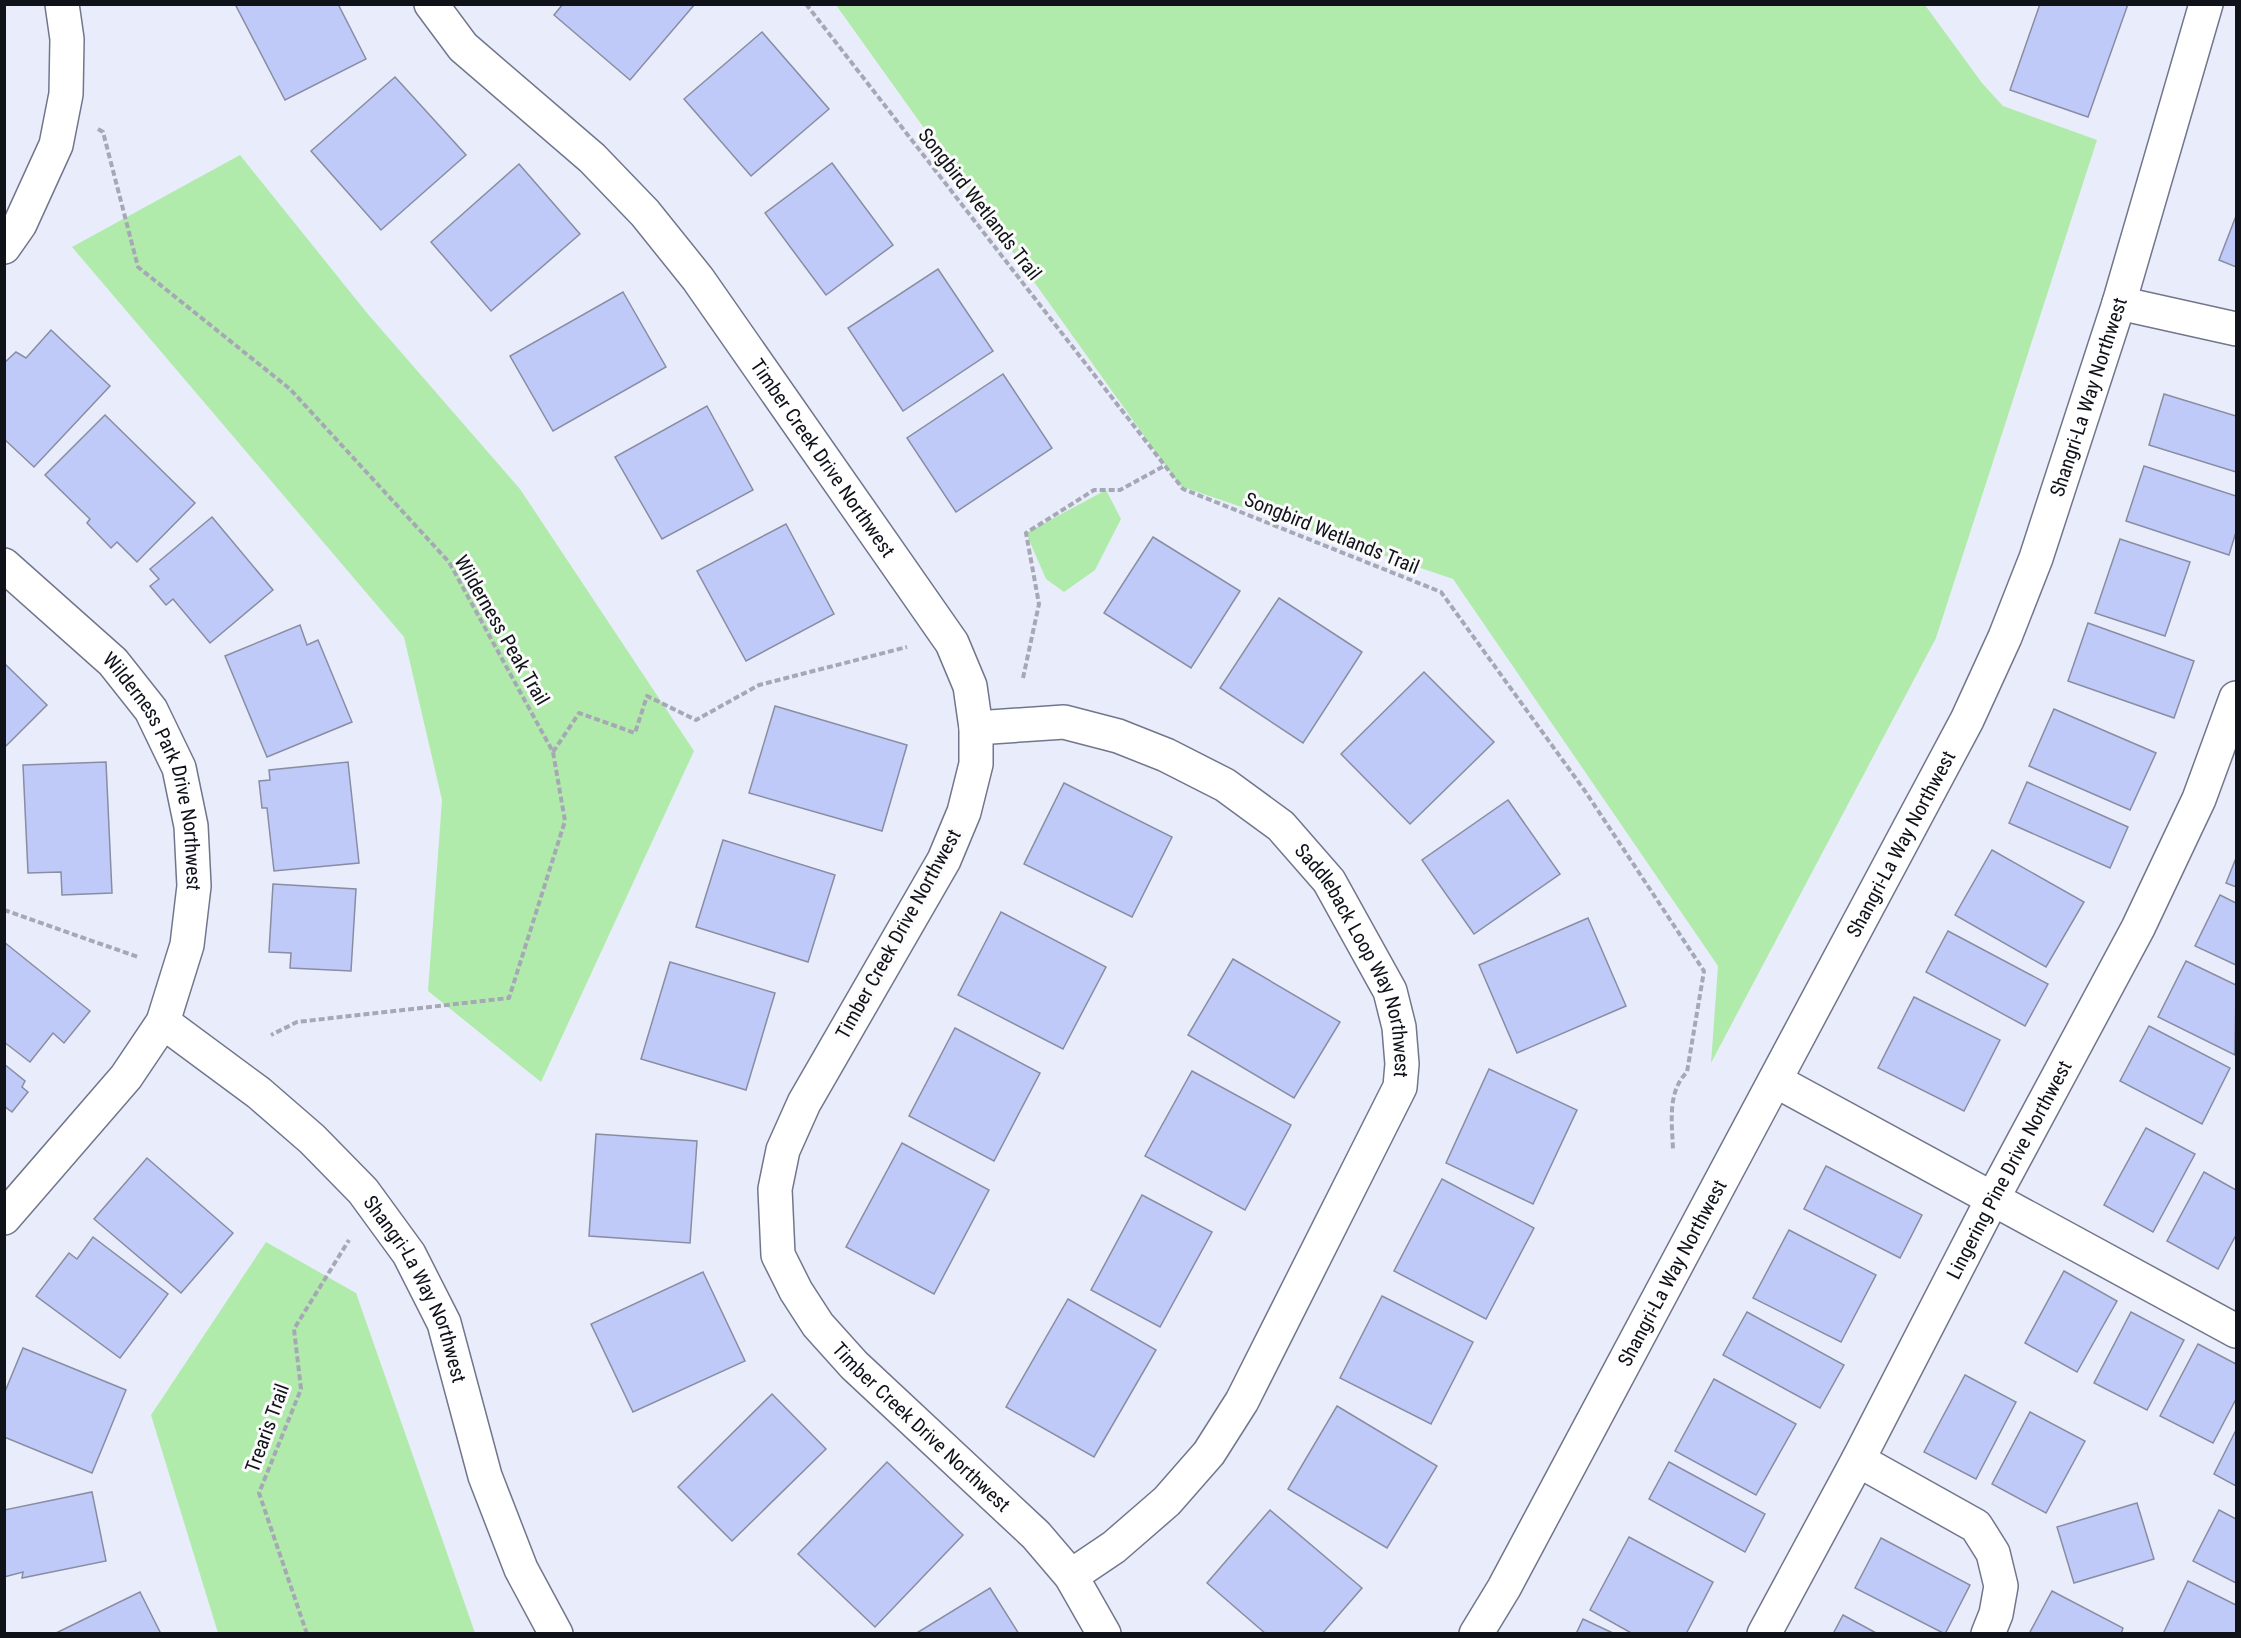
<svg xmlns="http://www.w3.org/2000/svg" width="2241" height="1638" viewBox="0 0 2241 1638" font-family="'Roboto Condensed',sans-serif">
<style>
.green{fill:#b1ebab}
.building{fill:#bfcaf9;stroke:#888da3;stroke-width:1.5}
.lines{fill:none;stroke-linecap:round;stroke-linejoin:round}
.minor-casing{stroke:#71768c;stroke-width:36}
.path{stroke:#a6a9b5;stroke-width:4;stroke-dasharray:6 3;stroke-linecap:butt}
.minor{stroke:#fff;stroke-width:33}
.labels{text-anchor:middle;stroke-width:6;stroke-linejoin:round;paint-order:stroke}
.street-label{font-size:20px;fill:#101219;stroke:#fbfbfb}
</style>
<rect width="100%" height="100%" fill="#e9edfb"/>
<g class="green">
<path d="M836 5H1925L1982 83 2003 106 2097 140 1936 638 1711 1063 1718 966 1453 579 1180 486Z"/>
<path d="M240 155 367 313 520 489 694 751 541 1082 428 991 442 800 404 637 72 247Z"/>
<path d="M1106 490 1121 519 1095 570 1064 592 1046 579 1026 533Z"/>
<path d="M266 1242 356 1293 475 1633H218L151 1415Z"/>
</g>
<g class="building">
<path d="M235 4H338L366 59 285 100Z"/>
<path d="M563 4H695L630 80 554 15Z"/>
<path d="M2040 4H2128L2088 117 2010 90Z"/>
<path d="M762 32 829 109 751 176 684 99Z"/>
<path d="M395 77 466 155 381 230 311 151Z"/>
<path d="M832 163 893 245 826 295 765 213Z"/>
<path d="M519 164 580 234 491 311 431 242Z"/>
<path d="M2236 216V267L2219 260Z"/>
<path d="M938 269 993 351 903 411 848 328Z"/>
<path d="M623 292 666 367 553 431 510 356Z"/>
<path d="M51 330 110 386 34 467 4 439V363L16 352 26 358Z"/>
<path d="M1003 374 1052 448 956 512 907 438Z"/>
<path d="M2164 394 2236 416V472L2149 445Z"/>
<path d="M707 406 753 490 662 539 615 457Z"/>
<path d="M105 415 195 503 137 562 117 542 111 548 87 523 90 519 45 475Z"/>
<path d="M2144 466 2236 496V532L2229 555 2126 521Z"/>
<path d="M212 517 273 590 210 643 173 599 166 605 150 586 159 579 150 569Z"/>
<path d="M786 524 834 614 746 661 697 571Z"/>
<path d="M1153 537 1240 591 1191 668 1104 613Z"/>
<path d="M2120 539 2190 562 2165 636 2095 613Z"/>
<path d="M1279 598 1362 652 1303 743 1220 688Z"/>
<path d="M2088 623 2194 661 2174 718 2068 681Z"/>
<path d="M300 625 307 645 318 640 352 722 267 757 225 656Z"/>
<path d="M4 663 47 705 4 748Z"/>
<path d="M1424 672 1494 742 1410 824 1341 754Z"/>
<path d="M775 706 907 745 882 831 749 793Z"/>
<path d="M2054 709 2156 753 2130 810 2029 766Z"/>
<path d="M106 762 112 893 62 895 61 872 28 873 23 765Z"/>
<path d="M348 762 359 863 274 871 267 808H262L259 781 270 780 269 770Z"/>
<path d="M2027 782 2128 827 2110 868 2009 823Z"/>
<path d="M1064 783 1172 837 1132 917 1024 864Z"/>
<path d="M1508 800 1560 874 1474 934 1422 860Z"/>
<path d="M723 840 835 875 808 962 696 927Z"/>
<path d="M1992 850 2084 902 2046 967 1955 915Z"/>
<path d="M2236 858V887L2226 883Z"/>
<path d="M273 884 356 889 351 971 290 968 291 953 269 952Z"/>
<path d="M2220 895 2236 903V965L2195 946Z"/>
<path d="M1001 912 1106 967 1063 1049 958 995Z"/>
<path d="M1588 918 1626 1006 1517 1053 1479 965Z"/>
<path d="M1948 931 2048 984 2025 1026 1926 972Z"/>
<path d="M4 942 90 1011 64 1043 53 1033 30 1062 4 1042Z"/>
<path d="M1233 959 1340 1022 1294 1098 1188 1035Z"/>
<path d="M2186 961 2236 985 2235 1055 2158 1017Z"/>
<path d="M670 962 775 993 746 1090 641 1059Z"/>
<path d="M1914 997 2000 1040 1964 1111 1878 1068Z"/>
<path d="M2149 1026 2230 1068 2202 1124 2120 1081Z"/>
<path d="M955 1028 1040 1073 994 1161 909 1116Z"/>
<path d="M4 1064 25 1081 22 1087 28 1092 12 1112 4 1106Z"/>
<path d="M1489 1069 1577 1110 1533 1204 1446 1163Z"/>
<path d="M1192 1071 1291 1125 1245 1210 1145 1156Z"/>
<path d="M2146 1128 2195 1154 2153 1232 2104 1205Z"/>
<path d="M596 1134 697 1141 690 1243 589 1236Z"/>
<path d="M902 1143 989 1190 934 1294 846 1247Z"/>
<path d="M147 1158 233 1233 181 1293 94 1219Z"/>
<path d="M1826 1166 1922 1215 1900 1258 1804 1209Z"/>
<path d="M2204 1172 2236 1190V1235L2218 1269 2167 1241Z"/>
<path d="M1442 1179 1534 1228 1486 1319 1394 1271Z"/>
<path d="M1142 1195 1212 1232 1160 1327 1091 1290Z"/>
<path d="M1789 1230 1876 1275 1841 1342 1753 1298Z"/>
<path d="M93 1237 168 1294 120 1358 36 1296 69 1253 77 1259Z"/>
<path d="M2064 1271 2117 1301 2077 1372 2025 1343Z"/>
<path d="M703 1272 745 1361 633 1412 591 1324Z"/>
<path d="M1382 1296 1473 1342 1431 1424 1340 1378Z"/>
<path d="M1068 1299 1156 1350 1094 1457 1006 1407Z"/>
<path d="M1747 1312 1844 1365 1820 1408 1723 1355Z"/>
<path d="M2131 1312 2184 1340 2147 1410 2094 1383Z"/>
<path d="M2198 1344 2236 1364V1399L2213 1443 2160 1416Z"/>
<path d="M23 1348 126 1390 92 1473 4 1437V1394Z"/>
<path d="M1965 1375 2016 1402 1976 1479 1924 1452Z"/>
<path d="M1714 1379 1796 1424 1756 1495 1675 1451Z"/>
<path d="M772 1394 826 1449 732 1541 678 1487Z"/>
<path d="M1337 1406 1437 1466 1387 1548 1288 1489Z"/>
<path d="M2030 1412 2085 1441 2046 1513 1992 1484Z"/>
<path d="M2236 1430V1486L2214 1474Z"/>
<path d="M887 1462 963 1535 875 1627 798 1554Z"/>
<path d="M1669 1462 1765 1514 1745 1552 1649 1499Z"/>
<path d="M92 1492 106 1561 22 1578 23 1572 4 1577V1510Z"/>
<path d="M2137 1503 2154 1559 2074 1583 2057 1527Z"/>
<path d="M1270 1510 1362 1588 1322 1634H1266L1207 1583Z"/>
<path d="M2219 1510 2236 1519V1583L2193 1561Z"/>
<path d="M1629 1537 1713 1582 1686 1634H1633L1590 1610Z"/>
<path d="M1881 1538 1970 1585 1945 1634 1855 1588Z"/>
<path d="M2188 1581 2236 1605V1634H2163Z"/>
<path d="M990 1588 1019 1634H915Z"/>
<path d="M2052 1591 2123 1628 2121 1634H2029Z"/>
<path d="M140 1592 161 1634H54Z"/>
<path d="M1843 1615 1878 1634H1833Z"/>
<path d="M1583 1619 1615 1634H1576Z"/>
</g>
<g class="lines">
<g class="minor-casing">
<g id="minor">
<path id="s1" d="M431 4 463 47 592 158 645 213 698 279 952 643 970 686 976 728V764L964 812 944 860 804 1103 783 1150 775 1189 778 1255 796 1291 818 1325 854 1365 1036 1535 1071 1576 1104 1634"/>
<path d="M4 247 20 224 56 145 66 94 67 39 62 4"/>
<path d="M2119 303 2236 329"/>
<path id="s2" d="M4 565 113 662 151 710 179 768 191 826 194 886 187 945 163 1022 126 1077 4 1218"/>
<path id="s3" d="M976 728 1064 722 1118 736 1166 755 1225 785 1281 826 1329 881 1390 991 1399 1027 1402 1064 1400 1087 1242 1401 1209 1453 1167 1501 1114 1547 1071 1576"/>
<path id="s4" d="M163 1022 259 1093 312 1139 363 1191 409 1254 444 1323 485 1476 521 1569 556 1634"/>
<path d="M1776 1081 2236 1331"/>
<path d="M1858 1460 1976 1526 1993 1553 2001 1586 1996 1614 1988 1634"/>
<path id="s5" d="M1476 1634 1504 1588 1967 720 2005 637 2036 558 2119 303 2206 4"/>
<path id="s6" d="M1764 1634 1858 1460 1993 1198 2138 928 2199 799 2236 698"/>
</g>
</g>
<g class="path">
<path d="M806 4 1183 489 1441 592 1585 791 1704 971 1687 1072C1667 1092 1672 1123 1673 1149"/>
<path d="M98 129 103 132 138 267 290 389 449 562 553 752 565 821 509 998 297 1022 271 1035"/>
<path d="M1023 678 1039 604 1026 533 1094 490H1120L1164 466"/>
<path d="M553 752 579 713 635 733 647 696 696 720 759 685 907 647"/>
<path d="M4 910 138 957"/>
<path d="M307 1634 259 1493 301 1389 294 1329 349 1240"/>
</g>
<use href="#minor" class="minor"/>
</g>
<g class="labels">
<g class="street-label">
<text transform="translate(980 204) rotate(52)" y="7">Songbird Wetlands Trail</text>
<text dy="7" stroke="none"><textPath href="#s5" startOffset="1383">Shangri-La Way Northwest</textPath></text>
<text dy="7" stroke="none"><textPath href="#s1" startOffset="603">Timber Creek Drive Northwest</textPath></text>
<text transform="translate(1332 533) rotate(22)" y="7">Songbird Wetlands Trail</text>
<text transform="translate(502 630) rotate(60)" y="7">Wilderness Peak Trail</text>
<text dy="7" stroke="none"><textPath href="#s2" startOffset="266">Wilderness Park Drive Northwest</textPath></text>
<text dy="7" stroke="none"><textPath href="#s5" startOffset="897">Shangri-La Way Northwest</textPath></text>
<text transform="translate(898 934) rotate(-61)" y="7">Timber Creek Drive Northwest</text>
<text dy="7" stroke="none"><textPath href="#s3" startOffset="488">Saddleback Loop Way Northwest</textPath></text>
<text dy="7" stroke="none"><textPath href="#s6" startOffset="525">Lingering Pine Drive Northwest</textPath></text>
<text dy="7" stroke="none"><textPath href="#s5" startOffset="411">Shangri-La Way Northwest</textPath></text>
<text dy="7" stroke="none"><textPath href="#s4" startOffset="375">Shangri-La Way Northwest</textPath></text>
<text dy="7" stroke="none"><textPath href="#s1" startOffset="1719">Timber Creek Drive Northwest</textPath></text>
<text transform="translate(267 1428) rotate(-70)" y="7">Trearis Trail</text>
</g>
</g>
<rect width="2241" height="1638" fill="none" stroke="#101219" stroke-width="12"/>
</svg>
